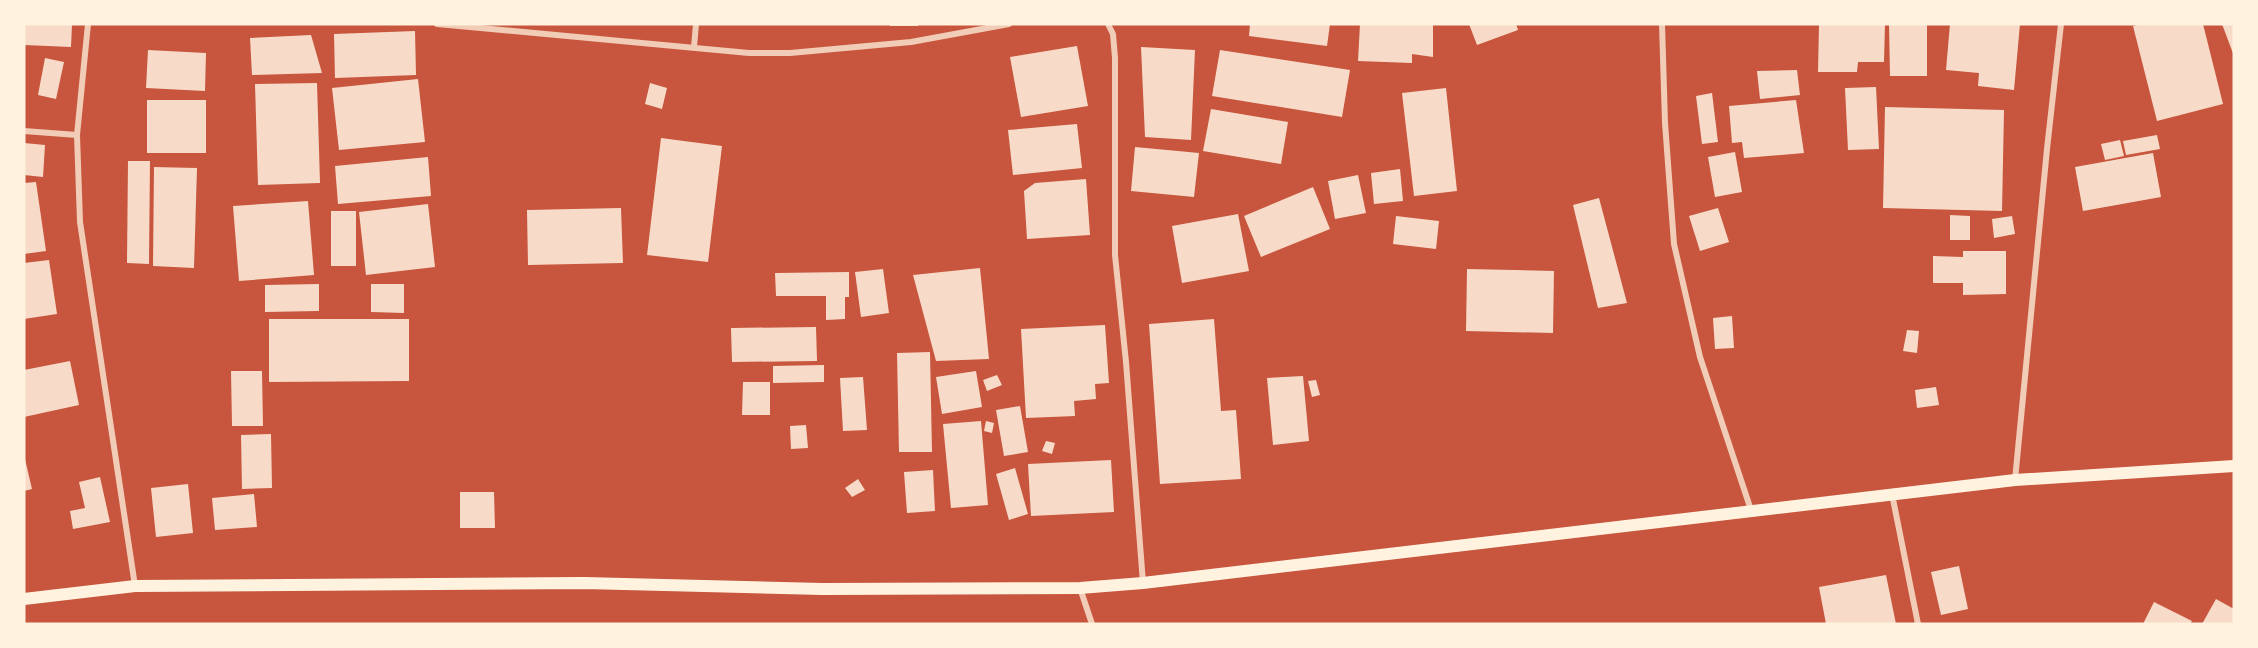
<svg xmlns="http://www.w3.org/2000/svg" width="2258" height="648" viewBox="0 0 2258 648" font-family="Quicksand,sans-serif">
<style>
.building{fill:#f7dbc8}
.lines{fill:none;stroke-linecap:round;stroke-linejoin:round}
.minor{stroke:#f1ccb7;stroke-width:6}
.secondary{stroke:#fff3e0;stroke-width:12}
</style>
<rect width="100%" height="100%" fill="#c8553d"/>
<g class="building">
<path d="M24 24H72L71 47 24 45Z"/>
<rect x="890" y="24" width="28" height="2"/>
<path d="M1250 24H1330L1327 46 1249 36Z"/>
<path d="M1360 24H1433V57L1412 54V63L1358 61Z"/>
<path d="M1469 24H1516L1518 30 1477 45Z"/>
<path d="M1819 24H1885L1884 62H1858L1857 72H1818Z"/>
<path d="M1889 24H1927V76H1890Z"/>
<path d="M1950 24H2020L2014 90 1978 86 1979 73 1946 70Z"/>
<path d="M2142 24H2203L2223 104 2157 121 2133 26Z"/>
<path d="M2222 24H2234V56Z"/>
<path d="M415 31 416 75 335 78 334 34Z"/>
<path d="M311 35 322 73 252 75 250 38Z"/>
<path d="M1077 46 1088 106 1021 117 1010 57Z"/>
<path d="M1141 47 1195 50 1191 140 1145 137Z"/>
<path d="M148 50 206 53 205 91 146 88Z"/>
<path d="M1220 50 1350 70 1342 117 1212 96Z"/>
<path d="M45 58 64 62 56 99 38 95Z"/>
<path d="M1797 70 1800 95 1760 99 1757 71Z"/>
<path d="M418 79 425 142 339 150 332 88Z"/>
<path d="M317 83 320 183 258 185 255 84Z"/>
<path d="M650 83 667 88 662 109 645 104Z"/>
<path d="M1876 87 1879 149 1848 150 1845 88Z"/>
<path d="M1446 88 1457 191 1414 196 1402 93Z"/>
<path d="M1712 93 1718 142 1702 144 1696 96Z"/>
<rect x="147" y="100" width="59" height="53"/>
<path d="M1796 100 1804 153 1744 158 1742 142 1732 143 1729 106Z"/>
<path d="M1885 107 2004 110 2002 211 1883 208Z"/>
<path d="M1211 109 1288 122 1281 164 1203 151Z"/>
<path d="M1077 124 1082 168 1013 175 1008 130Z"/>
<path d="M2157 135 2160 149 2126 155 2123 141Z"/>
<path d="M661 138 722 146 708 262 647 255Z"/>
<path d="M2120 140 2124 156 2105 160 2101 144Z"/>
<path d="M24 143 45 145 43 177 24 175Z"/>
<path d="M1135 147 1199 153 1194 197 1131 191Z"/>
<path d="M1735 152 1742 192 1715 197 1708 157Z"/>
<path d="M2153 153 2161 197 2083 211 2075 167Z"/>
<path d="M428 157 431 196 338 204 335 166Z"/>
<path d="M128 161H150L149 264 127 263Z"/>
<path d="M154 167 197 168 194 268 153 266Z"/>
<path d="M1400 169 1403 201 1374 204 1371 173Z"/>
<path d="M1358 175 1366 213 1335 219 1328 181Z"/>
<path d="M1086 179 1090 235 1027 239 1024 191 1035 183Z"/>
<path d="M36 182 46 251 24 254V183Z"/>
<path d="M1313 187 1330 229 1261 257 1244 216Z"/>
<path d="M1599 198 1627 303 1598 308 1573 205Z"/>
<path d="M308 201 314 275 239 281 233 206Z"/>
<path d="M428 204 435 267 366 275 359 212Z"/>
<path d="M621 208 623 263 528 265 527 210Z"/>
<path d="M1718 208 1729 242 1700 251 1689 216Z"/>
<rect x="331" y="211" width="25" height="55"/>
<path d="M1238 214 1249 271 1182 283 1172 226Z"/>
<path d="M1950 215 1970 216V240H1950Z"/>
<path d="M1396 216 1439 221 1436 249 1393 244Z"/>
<path d="M2012 216 2015 234 1994 238 1992 219Z"/>
<path d="M1963 251H2006V294L1963 295V283H1933V256L1963 257Z"/>
<path d="M49 260 57 314 24 319V263Z"/>
<path d="M980 268 989 359 936 361 913 275Z"/>
<path d="M883 269 889 313 861 317 855 272Z"/>
<path d="M1467 269 1554 271 1553 333 1466 331Z"/>
<path d="M849 272V297H845V319L826 320V296H776L775 273Z"/>
<path d="M319 284V311L265 312V285Z"/>
<path d="M371 284H404V313L371 312Z"/>
<path d="M1732 316 1734 348 1715 349 1713 318Z"/>
<path d="M269 319H409V381L269 382Z"/>
<path d="M1214 319 1221 411 1236 410 1241 479 1160 484 1149 324Z"/>
<path d="M1105 325 1109 383 1095 384 1096 399 1074 401 1075 416 1026 418 1021 329Z"/>
<path d="M816 327 817 361 732 362 731 328Z"/>
<path d="M1907 330 1919 331 1917 353 1903 351Z"/>
<path d="M930 352 932 452H899L897 353Z"/>
<path d="M70 361 79 405 24 417V370Z"/>
<path d="M824 365V382L773 383V366Z"/>
<path d="M231 371H262L263 426H232Z"/>
<path d="M976 371 982 407 942 414 936 377Z"/>
<path d="M997 375 1002 385 987 391 983 380Z"/>
<path d="M1303 376 1309 441 1273 445 1267 378Z"/>
<path d="M863 377 867 430 843 431 840 378Z"/>
<path d="M1316 380 1320 395 1312 397 1308 381Z"/>
<path d="M743 382H770V415H742Z"/>
<path d="M1936 387 1939 405 1917 408 1915 390Z"/>
<path d="M1020 406 1028 452 1004 456 996 410Z"/>
<path d="M981 421 988 505 951 508 943 424Z"/>
<path d="M986 421 994 423 992 433 984 431Z"/>
<path d="M806 425 808 448 791 449 790 426Z"/>
<path d="M271 434 272 488 242 489 241 435Z"/>
<path d="M1046 441 1055 443 1052 454 1042 451Z"/>
<path d="M24 455 32 489 24 491Z"/>
<path d="M1111 460 1114 512 1031 516 1028 464Z"/>
<path d="M1015 468 1028 514 1009 520 996 474Z"/>
<path d="M933 470 935 511 907 513 904 472Z"/>
<path d="M100 477 110 522 73 529 70 511 85 508 79 482Z"/>
<path d="M858 479 865 490 852 497 845 488Z"/>
<path d="M188 484 193 533 156 537 151 488Z"/>
<path d="M460 492H494L495 528H460Z"/>
<path d="M254 494 257 527 215 530 212 498Z"/>
<path d="M1959 566 1968 609 1941 615 1931 572Z"/>
<path d="M1886 575 1896 624H1826L1819 587Z"/>
<path d="M2216 599 2234 609V624H2202Z"/>
<path d="M2154 602 2192 621 2190 624H2143Z"/>
</g>
<g class="lines">
<g class="minor">
<path d="M88 24 77 135 80 222 135 586"/>
<path d="M437 24 749 53H790L911 42 1009 24"/>
<path d="M1108 24 1113 34 1115 58V255L1126 362 1143 583"/>
<path d="M1662 24 1665 123 1674 244 1700 357 1751 510"/>
<path d="M694 47 696 24"/>
<path d="M24 131 77 135"/>
<path d="M2015 480 2047 149 2061 24"/>
<path d="M1892 494 1918 624"/>
<path d="M1080 588 1092 624"/>
</g>
<path class="secondary" d="M24 599 135 586 584 583 822 589 1080 588 1143 583 2015 480 2234 466"/>
</g>
<rect width="2258" height="648" fill="none" stroke="#fff3e0" stroke-width="51"/>
</svg>
